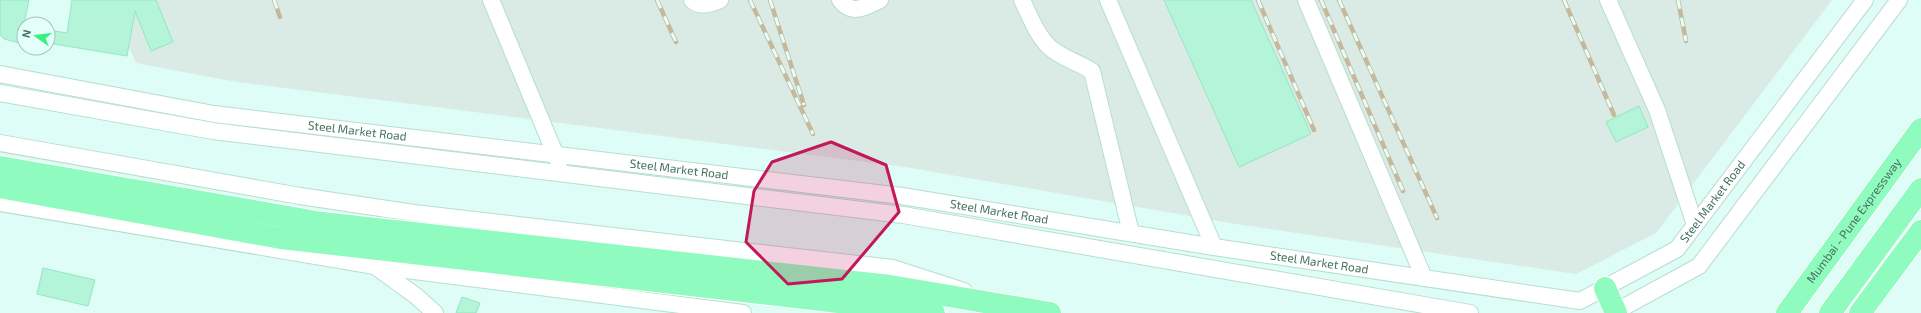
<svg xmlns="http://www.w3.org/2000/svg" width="1921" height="313" viewBox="0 0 1921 313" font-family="'Exo 2',sans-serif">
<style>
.industrial{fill:#daeae4}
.building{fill:#b4f4d8;stroke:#93e7c1}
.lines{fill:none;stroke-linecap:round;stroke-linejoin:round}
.minor-casing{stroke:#b7decf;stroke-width:18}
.highway-casing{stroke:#fff;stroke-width:24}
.minor{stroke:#fff;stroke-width:16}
.highway{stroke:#90fbbe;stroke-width:22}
.rail-casing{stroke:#c5b99d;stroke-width:4.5}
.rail{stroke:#e4fff9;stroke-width:3;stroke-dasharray:9;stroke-linecap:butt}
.marked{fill:#c2185b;fill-opacity:0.2;stroke:#c2185b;stroke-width:3;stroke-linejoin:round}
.labels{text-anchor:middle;stroke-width:4;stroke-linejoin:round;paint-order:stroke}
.street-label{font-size:12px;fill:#45735d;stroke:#e4fff9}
</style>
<rect width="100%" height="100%" fill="#ddfdf6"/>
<path class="industrial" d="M109 0H1832L1656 233 1576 274 1236 224 905 167 231 81 136 63Z"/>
<g class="building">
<path d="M0 0H29L24 24V44L4 39 0 35Z"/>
<path d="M72 0H156L173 42 151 51 135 11 127 56 48 43V30L67 33Z"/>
<path d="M1164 0H1251L1311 134 1239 167Z"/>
<path d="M1639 106 1648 127 1616 142 1606 122Z"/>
<path d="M43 268 95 280 88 306 37 294Z"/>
<path d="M462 297 480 303 476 313H456Z"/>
</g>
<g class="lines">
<g class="minor-casing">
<g id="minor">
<path d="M491 0 559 163"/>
<path d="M692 0C700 8 710 4 720 0"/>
<path d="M840 0C852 16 865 7 880 0"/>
<path d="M1022 0C1030 16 1038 39 1053 50 1065 59 1079 63 1092 71L1131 233"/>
<path d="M1108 0 1214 247"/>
<path d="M1306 0 1424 278"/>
<path d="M1608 0 1657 110 1695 225"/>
<path id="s1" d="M0 74 214 114 902 196 1214 247 1580 301 1677 249 1865 0"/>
<path d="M0 93 213 131 903 215 1470 313"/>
<path d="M0 143 300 196 414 213 893 268 964 291"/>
<path d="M0 203 375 266 743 313"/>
<path d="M376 267 416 296 435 313"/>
<path d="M1613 313 1699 266 1899 0"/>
</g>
</g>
<g class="highway-casing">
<g id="highway">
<path d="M0 167 322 223 890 286 1050 313"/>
<path d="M0 187 281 238 934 313"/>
<path d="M1605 288 1616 313"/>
<path id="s2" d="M1787 313 1921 129"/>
<path d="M1830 313 1921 189"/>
<path d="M1860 313 1921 231"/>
</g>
</g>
<use href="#minor" class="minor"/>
<use href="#highway" class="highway"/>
<g class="rail-casing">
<g id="rail">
<path d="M274 0 280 17"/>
<path d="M657 0 676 42"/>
<path d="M750 0 813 134"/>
<path d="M770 0 804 105"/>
<path d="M1258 0 1314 130"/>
<path d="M1321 0 1403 191"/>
<path d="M1339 0 1437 218"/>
<path d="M1564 0 1614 115"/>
<path d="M1678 0 1686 41"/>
</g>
</g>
<use href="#rail" class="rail"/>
</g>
<path class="marked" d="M831 142 886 165 899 212 842 279 788 284 746 242 754 191 772 162Z"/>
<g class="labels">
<g class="street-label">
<text dy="4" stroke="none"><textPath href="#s1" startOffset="362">Steel Market Road</textPath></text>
<text dy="4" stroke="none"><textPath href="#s1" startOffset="686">Steel Market Road</textPath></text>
<text dy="4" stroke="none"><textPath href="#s1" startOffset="1766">Steel Market Road</textPath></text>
<text dy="4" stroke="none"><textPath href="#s1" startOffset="1009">Steel Market Road</textPath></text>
<text dy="4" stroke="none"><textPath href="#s2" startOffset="114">Mumbai - Pune Expressway</textPath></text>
<text dy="4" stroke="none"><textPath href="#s1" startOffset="1333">Steel Market Road</textPath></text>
</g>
</g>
<g transform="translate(36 36) rotate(284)"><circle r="19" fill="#e4fff9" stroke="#a4c7bb"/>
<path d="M0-3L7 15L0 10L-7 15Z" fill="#3ced81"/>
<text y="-6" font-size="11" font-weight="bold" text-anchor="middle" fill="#45735d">N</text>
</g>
</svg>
